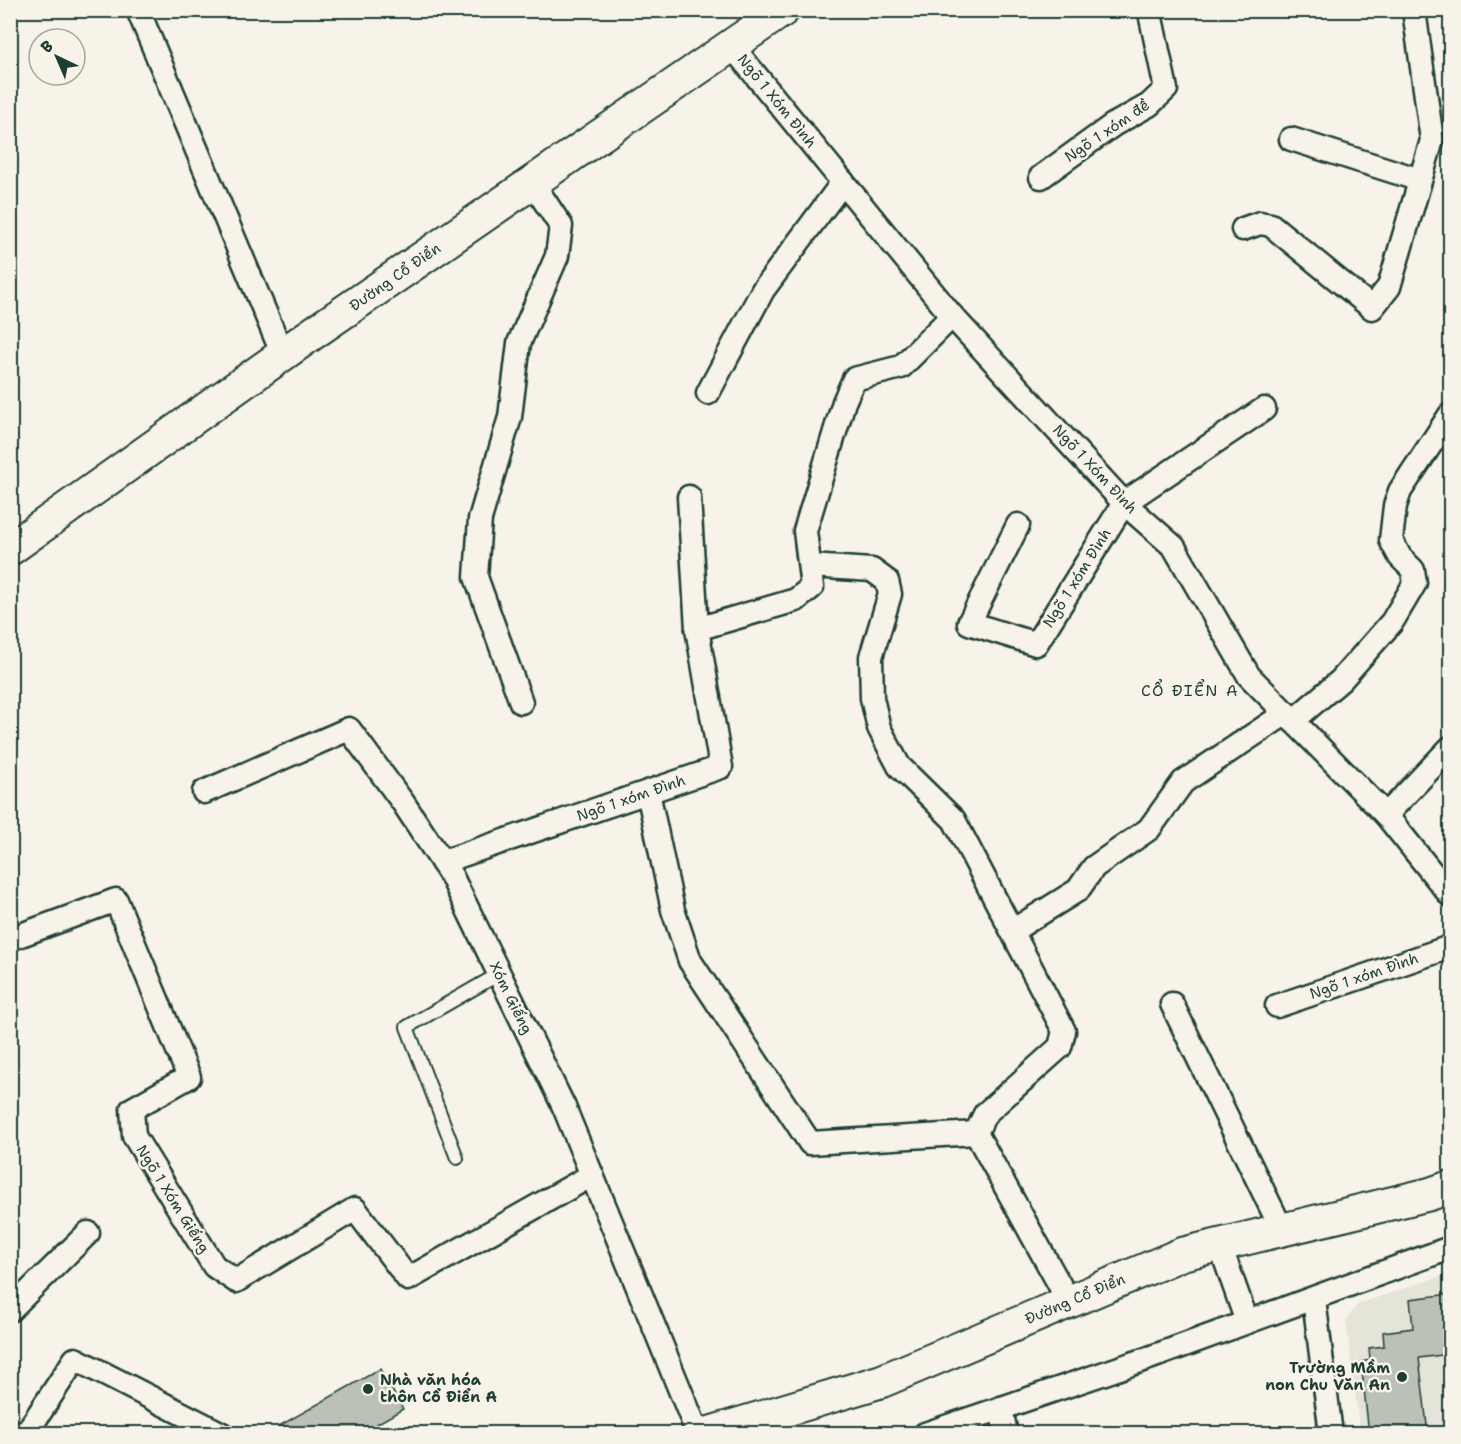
<svg xmlns="http://www.w3.org/2000/svg" width="1461" height="1444" viewBox="0 0 1461 1444" font-family="'Shantell Sans',sans-serif">
<style>
.built{fill:#e5e4d9}
.building{fill:#bbc1b6;stroke:#1f3d34;stroke-width:1.5}
.lines{fill:none;stroke-linecap:round;stroke-linejoin:round}
.lane-casing{stroke:#1f3d34;stroke-width:16}
.street-casing{stroke:#1f3d34;stroke-width:27}
.secondary-casing{stroke:#1f3d34;stroke-width:36}
.lane{stroke:#f7f3e8;stroke-width:12}
.street{stroke:#f7f3e8;stroke-width:22}
.secondary{stroke:#f7f3e8;stroke-width:32}
.poi-dot{fill:#1f3d34;stroke:#f7f3e8;stroke-width:2}
.labels{text-anchor:middle;stroke-width:5;stroke-linejoin:round;paint-order:stroke}
.street-label{font-size:15px;fill:#1f3d34;stroke:#f7f3e8}
.poi-label{font-size:15px;font-weight:bold;fill:#1f3d34;stroke:#f7f3e8;text-anchor:end}
.neighbourhood-label{font-size:16px;letter-spacing:1.5px;fill:#1f3d34;stroke:#f7f3e8}
</style>
<rect width="100%" height="100%" fill="#f7f3e8"/>
<filter id="ink" filterUnits="userSpaceOnUse"><feTurbulence type="fractalNoise" baseFrequency=".0167" numOctaves="2"/><feDisplacementMap in="SourceGraphic" scale="12" xChannelSelector="R" yChannelSelector="G"/><feConvolveMatrix kernelMatrix="1 2 1 2 8 2 1 2 1" color-interpolation-filters="sRGB"/></filter>
<g filter="url(#ink)">
<path class="built" d="M1450 1273V1433H1360L1346 1320 1358 1304Z"/>
<g class="building">
<path d="M1450 1294V1354L1419 1358 1428 1434H1369L1361 1362 1370 1360 1369 1348 1384 1346 1383 1332 1413 1328 1410 1299Z"/>
<path d="M380 1369 403 1409 359 1434H283L279 1426Z"/>
</g>
<g class="lines">
<g class="lane-casing">
<g id="lane">
<path d="M457 1158 407 1027 499 974"/>
<path d="M10 1424 27 1432"/>
</g>
</g>
<g class="street-casing">
<g id="street">
<path d="M138 10 283 355"/>
<path d="M731 45 952 316 1124 503 1174 547 1249 676 1386 815 1450 895"/>
<path d="M1291 139 1420 180"/>
<path d="M1041 177 1113 125 1149 105 1166 89 1151 18 1152 10"/>
<path d="M1243 229 1260 223 1271 225 1372 308 1389 287 1432 140 1414 10"/>
<path d="M708 393 763 290 843 182"/>
<path d="M689 497 697 629 796 600 812 587 805 531 844 402 854 379 901 367 952 316"/>
<path d="M1018 525 969 623 1036 644 1124 503 1264 409"/>
<path d="M810 566 872 570 887 581 890 594 871 657 872 698 879 728 899 766 954 820 1064 1031 1060 1047 985 1114 976 1133 1069 1302"/>
<path d="M521 702 476 577 480 519 510 417 519 343 557 256 561 226 532 182"/>
<path d="M1293 721 1341 680 1392 622 1415 583 1413 570 1400 557 1391 540 1395 506 1400 491 1450 415"/>
<path d="M204 792 349 729 404 804 452 877 564 1107 698 1434"/>
<path d="M648 792 673 910 690 961 810 1143 976 1133"/>
<path d="M1386 815 1450 748"/>
<path d="M442 862 721 767 697 629"/>
<path d="M1012 931 1078 890 1094 867 1149 829 1183 782 1286 713"/>
<path d="M10 939 116 900 189 1077 132 1109 134 1136 214 1266 236 1281 355 1209 408 1279 592 1175"/>
<path d="M1172 1004 1282 1230"/>
<path d="M1277 1006 1450 947"/>
<path d="M1220 1245 1247 1322"/>
<path d="M1314 1299 1331 1434"/>
<path d="M10 1310 88 1233"/>
<path d="M1001 1408 1006 1434"/>
<path d="M27 1432 75 1359 222 1434"/>
<path d="M925 1434 1149 1358 1450 1248"/>
</g>
</g>
<g class="secondary-casing">
<g id="secondary">
<path d="M10 549 306 338 783 10"/>
<path d="M706 1434 882 1381 1182 1254 1430 1194 1450 1187"/>
</g>
</g>
<use href="#lane" class="lane"/>
<use href="#street" class="street"/>
<use href="#secondary" class="secondary"/>
</g>
</g>
<g class="poi-dot">
<circle cx="1402" cy="1377" r="6"/>
<circle cx="368" cy="1389" r="6"/>
</g>
<g class="labels">
<g class="street-label">
<text transform="translate(777 101) rotate(51)" y="5">Ngõ 1 Xóm Đình</text>
<text transform="translate(1107 131) rotate(-34)" y="5">Ngõ 1 xóm đề</text>
<text transform="translate(395 277) rotate(-35)" y="5">Đường Cổ Điển</text>
<text transform="translate(1095 469) rotate(47)" y="5">Ngõ 1 Xóm Đình</text>
<text transform="translate(1077 578) rotate(-58)" y="5">Ngõ 1 xóm Đình</text>
<text transform="translate(631 798) rotate(-19)" y="5">Ngõ 1 xóm Đình</text>
<text transform="translate(1364 976) rotate(-19)" y="5">Ngõ 1 xóm Đình</text>
<text transform="translate(511 998) rotate(64)" y="5">Xóm Giếng</text>
<text transform="translate(173 1199) rotate(58)" y="5">Ngõ 1 Xóm Giếng</text>
<text transform="translate(1075 1299) rotate(-23)" y="5">Đường Cổ Điển</text>
</g>
<g class="poi-label">
<text x="1390" y="1373">Trường Mầm<tspan x="1390" dy="17">non Chu Văn An</tspan></text>
<text x="380" y="1385" text-anchor="start">Nhà văn hóa<tspan x="380" dy="17">thôn Cổ Điển A</tspan></text>
</g>
<g class="neighbourhood-label">
<text x="1190" y="696">CỔ ĐIỂN A</text>
</g>
</g>
<rect width="1461" height="1444" fill="none" stroke="#f7f3e8" stroke-width="36"/>
<rect x="18" y="18" width="1425" height="1408" fill="none" stroke="#1f3d34" stroke-width="2" filter="url(#ink)"/>
<g transform="translate(57 57) rotate(316)"><circle r="28" fill="#f7f3e8" stroke="#a1aaa0" stroke-width="1.5"/>
<path d="M0-4.5L10 22L0 15L-10 22Z" fill="#1f3d34"/>
<text y="-9" font-size="16" font-weight="bold" text-anchor="middle" fill="#1f3d34">B</text>
</g>
</svg>
